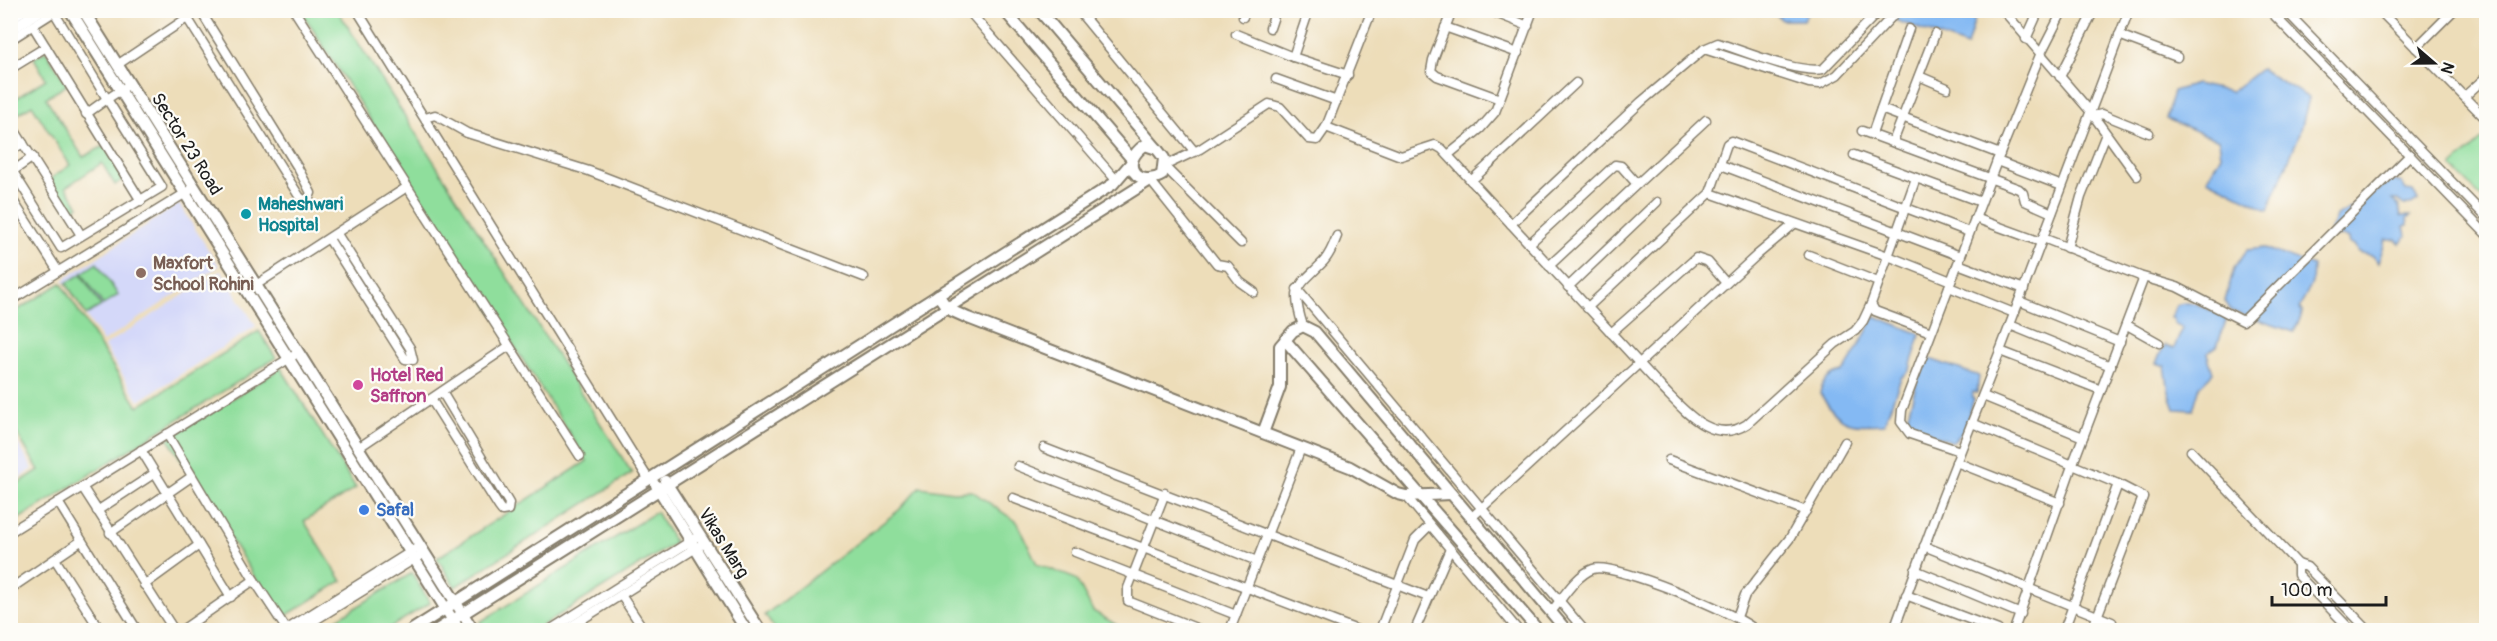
<svg xmlns="http://www.w3.org/2000/svg" width="2497" height="641" viewBox="0 0 2497 641" font-family="Pangolin,sans-serif">
<style>
.built{fill:#d4d8f9}
.green{fill:#8fde9c;stroke:#567d5c;stroke-width:1.5}
.water{fill:#84b9f3;stroke:#506a88;stroke-width:1.5}
.lines{fill:none;stroke-linecap:round;stroke-linejoin:round}
.minor-casing{stroke:#847c6a;stroke-width:11}
.tertiary-casing{stroke:#847c6a;stroke-width:14}
.minor{stroke:#fff;stroke-width:8}
.tertiary{stroke:#fff;stroke-width:10}
.culture-dot{fill:#0f9aa8;stroke:#fdfcf7;stroke-width:2}
.education-dot{fill:#8d6e63;stroke:#fdfcf7;stroke-width:2}
.hotel-dot{fill:#d1479c;stroke:#fdfcf7;stroke-width:2}
.shop-dot{fill:#3f7fe0;stroke:#fdfcf7;stroke-width:2}
.labels{text-anchor:middle;stroke-width:4.5;stroke-linejoin:round;paint-order:stroke}
.street-label{font-size:18px;fill:#1c1c1c;stroke:#fdfcf7}
.culture-label{font-size:18px;font-weight:bold;fill:#0d838f;stroke:#fdfcf7;text-anchor:start}
.education-label{font-size:18px;font-weight:bold;fill:#785e54;stroke:#fdfcf7;text-anchor:start}
.hotel-label{font-size:18px;font-weight:bold;fill:#b23c85;stroke:#fdfcf7;text-anchor:start}
.shop-label{font-size:18px;font-weight:bold;fill:#366cbe;stroke:#fdfcf7;text-anchor:start}
</style>
<rect width="100%" height="100%" fill="#fdfcf7"/>
<filter id="ink" filterUnits="userSpaceOnUse"><feTurbulence type="fractalNoise" baseFrequency=".0167" numOctaves="2"/><feDisplacementMap in="SourceGraphic" scale="12" xChannelSelector="R" yChannelSelector="G"/><feConvolveMatrix kernelMatrix="1 2 1 2 8 2 1 2 1" color-interpolation-filters="sRGB"/></filter>
<filter id="wash" filterUnits="userSpaceOnUse"><feTurbulence type="fractalNoise" baseFrequency=".008" numOctaves="4" result="noise"/><feDisplacementMap in="SourceGraphic" scale="24" xChannelSelector="R" yChannelSelector="G"/><feGaussianBlur stdDeviation="1.35" result="paint"/><feColorMatrix in="noise" values="0 0 0 0 0 0 0 0 0 0 0 0 0 0 0 0 0 1.4 0 .05"/><feComposite in="paint" operator="in"/></filter>
<g filter="url(#wash)">
<rect width="100%" height="100%" fill="#edddb9"/>
<g class="built">
<path d="M179 204 219 266 103 342 63 280Z"/>
<path d="M221 271 256 326 139 401 104 346Z"/>
<path d="M11 432 33 469 11 483H10Z"/>
</g>
<g class="green">
<path d="M301 11H338L632 473 455 587 437 558 587 461Z"/>
<path d="M46 51 67 85 46 98 83 157 104 146 126 177 115 185 102 163 66 187 79 206 71 212 50 179 70 165 32 105 10 119V93L15 99 46 79 34 58Z"/>
<path d="M2486 136V202L2452 167Z"/>
<path d="M97 263 118 295 103 305 82 273Z"/>
<path d="M81 274 101 306 86 315 66 283Z"/>
<path d="M61 283 138 407 259 331 276 358 11 524V488L39 470 11 424V314Z"/>
<path d="M281 368 356 488 304 521 342 581 281 619 168 439Z"/>
<path d="M920 487 953 492 972 491 1018 523 1037 564 1076 579 1093 611 1125 630H775L765 615 899 510Z"/>
<path d="M656 512 675 543 535 630H485L480 622Z"/>
<path d="M412 573 430 603 386 630H319Z"/>
</g>
<g class="water">
<path d="M1760 11H1808L1804 20H1782L1773 12Z"/>
<path d="M1870 11H1977L1967 46Z"/>
<path d="M2261 69 2309 98 2300 133 2268 210 2207 179 2221 155 2219 140 2166 119 2173 91 2196 84 2231 92Z"/>
<path d="M2392 180 2402 183 2406 190 2413 191 2418 201 2411 205H2404L2397 200H2392L2399 206 2401 216H2411L2407 219 2408 225 2404 226 2406 236 2400 244 2396 239H2386L2378 263 2373 256 2358 252 2355 246 2349 244 2348 239 2342 236 2334 237 2330 230 2336 216 2360 203Z"/>
<path d="M2264 248 2313 266 2312 283 2299 308 2303 312 2294 332 2231 311 2225 301 2234 268 2247 250Z"/>
<path d="M2184 303H2194L2227 318 2217 346 2207 353 2213 373 2200 386 2193 410 2175 409 2169 392 2165 366 2156 363 2165 345 2174 348 2183 328 2174 323V319L2171 318 2176 305Z"/>
<path d="M1875 316 1920 334C1918 348 1912 357 1910 370L1901 378 1884 424C1848 426 1839 425 1820 393 1823 379 1830 375 1843 372 1856 354 1864 335 1875 316Z"/>
<path d="M1930 359 1979 376 1977 393 1973 392 1972 397 1974 399 1963 432 1952 442 1914 428 1907 418 1917 381Z"/>
</g>
</g>
<g filter="url(#ink)">
<g class="lines">
<g class="minor-casing">
<g id="minor">
<path d="M294 10 580 456"/>
<path d="M357 10 649 480"/>
<path d="M968 10 1116 180"/>
<path d="M1078 10 1195 152"/>
<path d="M1452 10 1433 60 1431 71 1437 76 1500 99"/>
<path d="M1488 10 1528 26"/>
<path d="M2003 10 2090 111 2137 176"/>
<path d="M2192 10 2195 12"/>
<path d="M2269 10 2486 234"/>
<path d="M2285 10 2486 217"/>
<path d="M2379 10 2486 119"/>
<path d="M1243 17 1246 10"/>
<path d="M188 19 299 196 303 200 309 198 311 193 298 168 200 10"/>
<path d="M33 26 141 201"/>
<path d="M1445 27 1518 53"/>
<path d="M1270 28 1276 10"/>
<path d="M1236 34 1293 57 1348 75"/>
<path d="M2119 35 2177 57"/>
<path d="M2026 39 2039 10"/>
<path d="M10 40 54 12 107 99 124 88"/>
<path d="M2416 48 2454 10"/>
<path d="M1704 49 1809 83 1820 84 1837 75 1898 10"/>
<path d="M1293 57 1309 10"/>
<path d="M117 65 199 10"/>
<path d="M10 69 46 47"/>
<path d="M1919 76 1947 88"/>
<path d="M2060 77 2094 10"/>
<path d="M1276 79 1337 101"/>
<path d="M2465 96 2486 77"/>
<path d="M1881 109 2000 154"/>
<path d="M2093 116 2102 114 2149 133"/>
<path d="M425 118 435 115 467 133 589 171 864 277"/>
<path d="M10 123 81 235"/>
<path d="M1326 127 1401 156 1435 145 1442 149 1663 389C1685 411 1713 446 1747 424L1835 344 1855 331 1863 321 1871 304"/>
<path d="M1862 131 2019 189 2023 193 2025 201 2052 213"/>
<path d="M1872 134 1909 29"/>
<path d="M1893 142 1935 34"/>
<path d="M10 151 23 143"/>
<path d="M1448 155 1480 129 1495 112 1533 10"/>
<path d="M1854 155 1981 202"/>
<path d="M1997 161 2062 186"/>
<path d="M1721 165 1960 256"/>
<path d="M10 167 61 248 162 187 107 99 86 114"/>
<path d="M13 171 33 157"/>
<path d="M1916 178 1871 304 1875 311 1931 332"/>
<path d="M1150 180 1217 264 1228 266 1240 282 1254 292"/>
<path d="M1471 181 1576 83"/>
<path d="M1710 193 1888 256 1951 281"/>
<path d="M10 196 58 271"/>
<path d="M1975 218 2041 242"/>
<path d="M1511 224 1641 102 1704 49 1718 43C1744 51 1797 74 1823 69L1880 10"/>
<path d="M329 239 402 354 405 359 413 360 410 348 337 234"/>
<path d="M1241 243 1164 166 1200 149 1269 104 1280 107 1309 139 1317 140 1326 127 1372 10"/>
<path d="M1529 244 1615 165 1621 166 1637 184"/>
<path d="M2067 248 2081 197 2106 134"/>
<path d="M1809 255 1878 282"/>
<path d="M1958 264 2024 289"/>
<path d="M1549 266 1706 120"/>
<path d="M2143 277 2177 287 2243 321 2410 155"/>
<path d="M256 285 407 187"/>
<path d="M1568 287 1657 202"/>
<path d="M1949 287 2014 313"/>
<path d="M1297 289 1584 630"/>
<path d="M10 301 189 191"/>
<path d="M2019 301 2120 342"/>
<path d="M1587 308 1710 193 1727 144 1731 141 1969 232"/>
<path d="M2010 325 2111 366"/>
<path d="M2127 325 2159 343"/>
<path d="M1303 326C1290 285 1298 288 1324 261 1330 254 1334 244 1337 236"/>
<path d="M1611 333 1696 258 1708 262 1726 283"/>
<path d="M2000 351 2101 390"/>
<path d="M1983 396 2083 437"/>
<path d="M431 399 499 507 502 511 508 510 509 503 442 392"/>
<path d="M1972 423 2118 484 2143 497 2092 630"/>
<path d="M167 434 254 580 287 630"/>
<path d="M358 448 509 346"/>
<path d="M1044 448 1428 597"/>
<path d="M141 450 231 597"/>
<path d="M1960 451 1910 434 1901 422 1902 410 1997 161 2040 55 2063 10"/>
<path d="M2191 451 2298 564 2307 567 2368 630"/>
<path d="M1669 460 1806 511"/>
<path d="M1956 462 2060 503"/>
<path d="M1018 466 1257 561"/>
<path d="M83 488 174 630"/>
<path d="M1165 493 1128 588V601L1201 630"/>
<path d="M1406 496 1518 630"/>
<path d="M1013 498 1357 630"/>
<path d="M58 502 137 630"/>
<path d="M97 511 155 473"/>
<path d="M1471 518 1757 255 1794 224"/>
<path d="M10 532 293 356"/>
<path d="M110 533 191 477"/>
<path d="M1924 546 2112 622"/>
<path d="M1075 552 1236 615"/>
<path d="M55 559 100 630"/>
<path d="M2298 564V575L2351 630"/>
<path d="M1915 570 2021 614"/>
<path d="M144 585 199 545"/>
<path d="M10 589 81 541"/>
<path d="M621 595 644 630"/>
<path d="M1906 595 1998 630"/>
<path d="M1551 612C1562 599 1576 575 1593 569 1613 562 1740 614 1755 630"/>
<path d="M1737 617 1745 595 1790 538 1845 442"/>
<path d="M182 630 254 580"/>
<path d="M286 630 420 546"/>
<path d="M299 630 424 553"/>
<path d="M550 630 694 539"/>
<path d="M565 630 699 546"/>
<path d="M1230 630 1301 448"/>
<path d="M1380 630 1415 540 1430 525"/>
<path d="M1415 630 1450 549"/>
<path d="M1894 630 1941 501 2000 351 2129 10"/>
<path d="M2014 630 2072 466 2143 280 2140 276 2043 238"/>
<path d="M2064 630 2118 484"/>
</g>
</g>
<g class="tertiary-casing">
<g id="tertiary">
<path d="M70 10 459 630"/>
<path d="M83 10 473 630"/>
<path d="M1004 10 1131 158"/>
<path d="M1039 10 1157 149"/>
<path d="M10 18 23 10"/>
<path d="M10 30 41 10"/>
<path d="M1145 145 1157 149 1164 158 1162 175C1139 189 1117 164 1145 145Z"/>
<path d="M938 295 948 309 968 318 1350 467 1398 494 1406 496 1451 494"/>
<path d="M1285 340 1538 630"/>
<path d="M1263 433 1280 387V346L1293 331 1303 326 1315 332 1566 630"/>
<path d="M665 481 760 630"/>
<path d="M656 485 746 630"/>
<path d="M412 630 1113 184 1131 163"/>
<path d="M437 630 1150 180"/>
</g>
</g>
<use href="#minor" class="minor"/>
<use href="#tertiary" class="tertiary"/>
</g>
</g>
<circle class="culture-dot" cx="246" cy="214" r="6"/>
<circle class="education-dot" cx="141" cy="273" r="6"/>
<circle class="hotel-dot" cx="358" cy="385" r="6"/>
<circle class="shop-dot" cx="364" cy="510" r="6"/>
<g class="labels">
<g class="street-label">
<text transform="translate(187 144) rotate(58)" y="6">Sector 23 Road</text>
<text transform="translate(724 543) rotate(58)" y="6">Vikas Marg</text>
</g>
<g class="culture-label">
<text x="258" y="210">Maheshwari<tspan x="258" dy="21">Hospital</tspan></text>
</g>
<g class="education-label">
<text x="153" y="269">Maxfort<tspan x="153" dy="21">School Rohini</tspan></text>
</g>
<g class="hotel-label">
<text x="370" y="381">Hotel Red<tspan x="370" dy="21">Saffron</tspan></text>
</g>
<g class="shop-label">
<text x="376" y="516">Safal</text>
</g>
</g>
<rect width="2497" height="641" fill="none" stroke="#fdfcf7" stroke-width="36"/>
<g transform="translate(2434 63) rotate(110)" stroke="#fdfcf7" stroke-width="4.5" paint-order="stroke">
<path d="M0-4.5L10 22L0 15L-10 22Z" fill="#1c1c1c"/>
<text y="-9" font-size="16" font-weight="bold" text-anchor="middle" fill="#1c1c1c">N</text>
</g>
<path d="M2272 596v9h114v-9" fill="none" stroke="#1c1c1c" stroke-width="3"/>
<text x="2281" y="596" font-size="18" fill="#1c1c1c" stroke="#fdfcf7" stroke-width="4.5" paint-order="stroke">100 m</text>
</svg>
